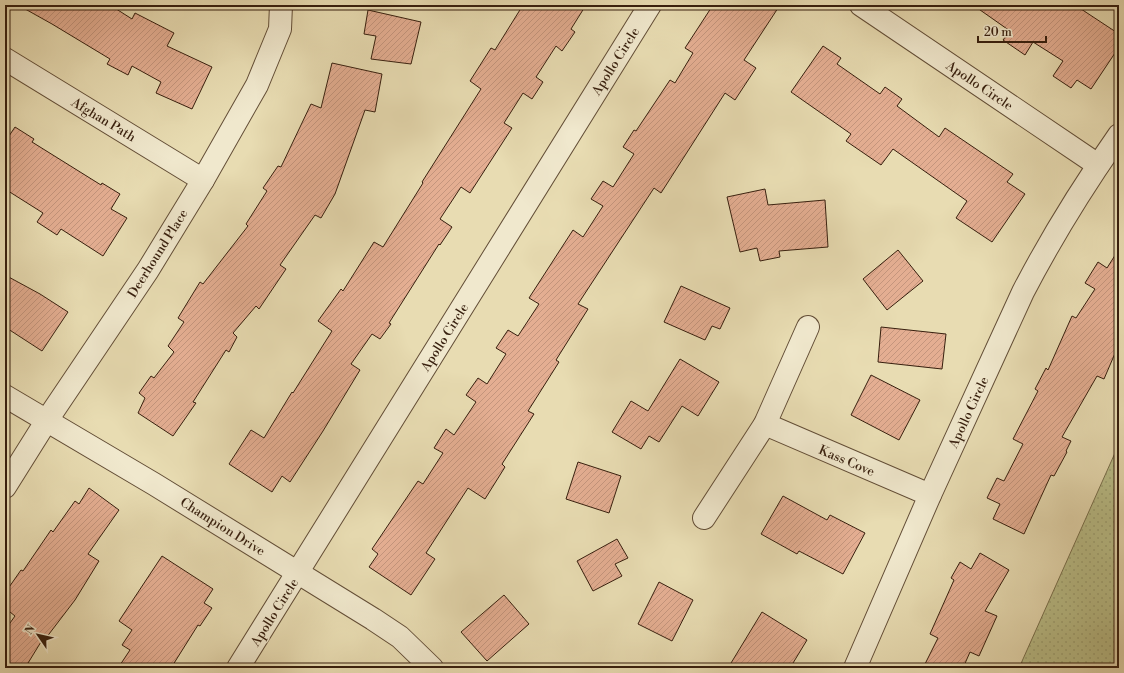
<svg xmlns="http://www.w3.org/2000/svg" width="1124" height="673" viewBox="0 0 1124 673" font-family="'Libre Bodoni',serif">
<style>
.park{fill:url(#park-dots);stroke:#786f4c}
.building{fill:url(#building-hatch);stroke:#371f0e}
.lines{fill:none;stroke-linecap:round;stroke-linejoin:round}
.street-casing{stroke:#634e37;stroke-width:24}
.street{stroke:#f0e8cd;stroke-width:22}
.labels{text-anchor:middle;stroke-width:3;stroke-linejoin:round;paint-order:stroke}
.street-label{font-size:13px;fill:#371f0e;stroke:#f0e8cd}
</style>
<defs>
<pattern id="park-dots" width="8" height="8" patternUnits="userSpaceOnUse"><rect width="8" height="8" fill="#babf89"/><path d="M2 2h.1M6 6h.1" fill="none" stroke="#a0a475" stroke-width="1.8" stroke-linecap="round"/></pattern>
<pattern id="building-hatch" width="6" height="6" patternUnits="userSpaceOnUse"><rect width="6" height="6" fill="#e4ae92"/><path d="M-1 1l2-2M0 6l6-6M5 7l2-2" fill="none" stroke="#c4957d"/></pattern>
</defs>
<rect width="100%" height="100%" fill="#e8dcb2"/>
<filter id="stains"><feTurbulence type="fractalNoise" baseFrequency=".005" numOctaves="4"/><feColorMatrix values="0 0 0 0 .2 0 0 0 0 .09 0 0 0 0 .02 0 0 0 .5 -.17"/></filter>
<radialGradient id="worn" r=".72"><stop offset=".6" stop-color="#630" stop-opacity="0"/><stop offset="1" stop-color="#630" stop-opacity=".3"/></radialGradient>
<path class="park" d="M1119 444V668H1019Z"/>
<g class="building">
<path d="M18 5H110L132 19 135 13 174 33 167 46 212 67 192 109 156 93 161 82 132 66 128 75 107 64 110 59 52 24Z"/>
<path d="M523 5H586L571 29 575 32 562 51 556 46 536 77 543 82 532 99 523 93 504 123 512 128 470 193 461 187 440 219 452 227 440 245 439 244 389 323 391 324 380 339 372 334 351 364 360 370 323 431 290 482 282 476 272 492 229 464 251 430 264 438 292 392 293 393 332 331 318 321 341 289 343 291 374 242 383 247 423 183 422 182 481 89 470 81 491 48 495 50Z"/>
<path d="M713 5H780L744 60 756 68 735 100 725 93 661 193 654 188 578 304 588 309 556 360 559 362 528 411 534 414 502 464 505 467 485 499 468 488 426 553 435 559 411 595 369 567 378 554 372 549 418 481 423 484 443 453 434 448 446 429 454 435 476 402 466 395 478 378 487 384 506 354 496 348 508 330 518 336 539 304 529 298 573 230 583 237 603 206 591 199 603 181 613 187 634 154 623 147 634 130 636 131 670 80 675 83 693 53 685 48Z"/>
<path d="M973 5H1075L1119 34V47L1091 89 1077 80 1071 88 1053 76 1063 61 1033 42 1025 55 1003 40 1010 31Z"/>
<path d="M368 10 421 22 411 64 371 59 376 36 364 34Z"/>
<path d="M823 46 841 58 837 64 880 94 885 87 902 99 897 106 939 137 945 128 1013 174 1007 182 1025 194 992 242 956 218 967 201 893 149 881 165 846 141 851 134 791 92Z"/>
<path d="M332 63 382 74 375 112 365 110 335 194 321 218 315 215 280 265 286 269 259 309 256 306 233 333 237 337 229 352 226 350 193 402 196 403 173 436 138 413 145 398 139 393 151 376 154 378 174 352 168 346 184 322 178 318 200 282 203 284 248 226 246 224 267 191 263 188 278 166 281 167 311 104 321 108Z"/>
<path d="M15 127 34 139 32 142 101 185 102 183 120 194 111 209 127 218 103 256 61 229 57 235 37 222 43 213 5 189V142Z"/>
<path d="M765 189 768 205 825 200 828 247 779 251 780 257 760 261 757 248 740 252 727 197Z"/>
<path d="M1119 249V344L1104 379 1097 376 1062 437 1071 441 1066 451 1067 452 1054 476 1051 475 1024 534 993 519 1000 504 987 498 997 478 1004 481 1023 444 1013 439 1038 391 1035 389 1046 368 1048 370 1072 316 1076 318 1095 289 1085 283 1098 262 1107 268Z"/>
<path d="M898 250 923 281 887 310 863 279Z"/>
<path d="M5 275 40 294 68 312 42 351 5 327Z"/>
<path d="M681 286 730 308 720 329 712 326 705 340 664 322Z"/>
<path d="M881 327 946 334 942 369 878 362Z"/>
<path d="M680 359 719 382 698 416 682 406 659 442 649 436 641 449 612 432 631 401 648 411Z"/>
<path d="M871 375 920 400 899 440 851 415Z"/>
<path d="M578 462 621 476 609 513 566 499Z"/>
<path d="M89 488 119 510 88 554 99 561 75 600 46 638 44 637 25 668H5V630L15 616 5 608V593L21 570 23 571 51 530 53 532 75 501 79 504Z"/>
<path d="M783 496 827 520 830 515 865 533 843 574 799 551 797 554 761 534Z"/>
<path d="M617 539 628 558 615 564 622 576 593 591 577 561Z"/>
<path d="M980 553 1009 570 985 611 997 616 979 656 970 652 963 668H923L938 638 930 634 954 580 951 578 960 562 971 569Z"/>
<path d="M162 556 213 589 204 603 212 608 200 626 198 625 171 668H118L130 650 122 645 132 630 119 621Z"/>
<path d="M659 582 693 600 672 641 638 624Z"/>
<path d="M504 595 529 624 487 661 461 632Z"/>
<path d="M762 612 807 640 790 668H728Z"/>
</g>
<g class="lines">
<g class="street-casing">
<g id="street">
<path d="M861 5 1098 165"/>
<path d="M5 59 203 180"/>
<path d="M5 396 154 484 373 619 400 637 432 668"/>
<path d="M765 424 930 495"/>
<path d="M5 487 47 420 148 270 203 180 257 85 280 29 281 5"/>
<path d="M704 518 765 424 808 327"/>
<path d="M238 668 650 5"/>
<path d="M855 668 930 495 1023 292C1051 238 1084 185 1119 135"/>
</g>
</g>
<use href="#street" class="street"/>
</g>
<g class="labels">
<g class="street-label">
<text transform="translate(615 61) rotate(-58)" y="5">Apollo Circle</text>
<text transform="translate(980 85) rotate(34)" y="5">Apollo Circle</text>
<text transform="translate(104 119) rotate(31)" y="5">Afghan Path</text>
<text transform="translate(157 253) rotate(-58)" y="5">Deerhound Place</text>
<text transform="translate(444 337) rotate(-58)" y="5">Apollo Circle</text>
<text transform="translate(968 412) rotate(-65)" y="5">Apollo Circle</text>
<text transform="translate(847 460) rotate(23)" y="5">Kass Cove</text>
<text transform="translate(223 526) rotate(32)" y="5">Champion Drive</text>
<text transform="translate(274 612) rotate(-58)" y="5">Apollo Circle</text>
</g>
</g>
<rect width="1124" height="673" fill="none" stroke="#e8dcb2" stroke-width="20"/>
<rect x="6" y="6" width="1112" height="661" fill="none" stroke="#371f0e" stroke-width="2"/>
<rect x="10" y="10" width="1104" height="653" fill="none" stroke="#371f0e"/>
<g transform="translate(38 635) rotate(304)" stroke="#f0e8cd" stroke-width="3" paint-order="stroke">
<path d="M0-3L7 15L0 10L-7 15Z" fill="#371f0e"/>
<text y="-6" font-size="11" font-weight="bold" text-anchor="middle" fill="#371f0e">N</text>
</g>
<path d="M978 36v6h68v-6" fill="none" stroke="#371f0e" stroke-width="2"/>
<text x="984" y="36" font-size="12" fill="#371f0e" stroke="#f0e8cd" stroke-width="3" paint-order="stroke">20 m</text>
<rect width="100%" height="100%" filter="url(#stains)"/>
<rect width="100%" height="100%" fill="url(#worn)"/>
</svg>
